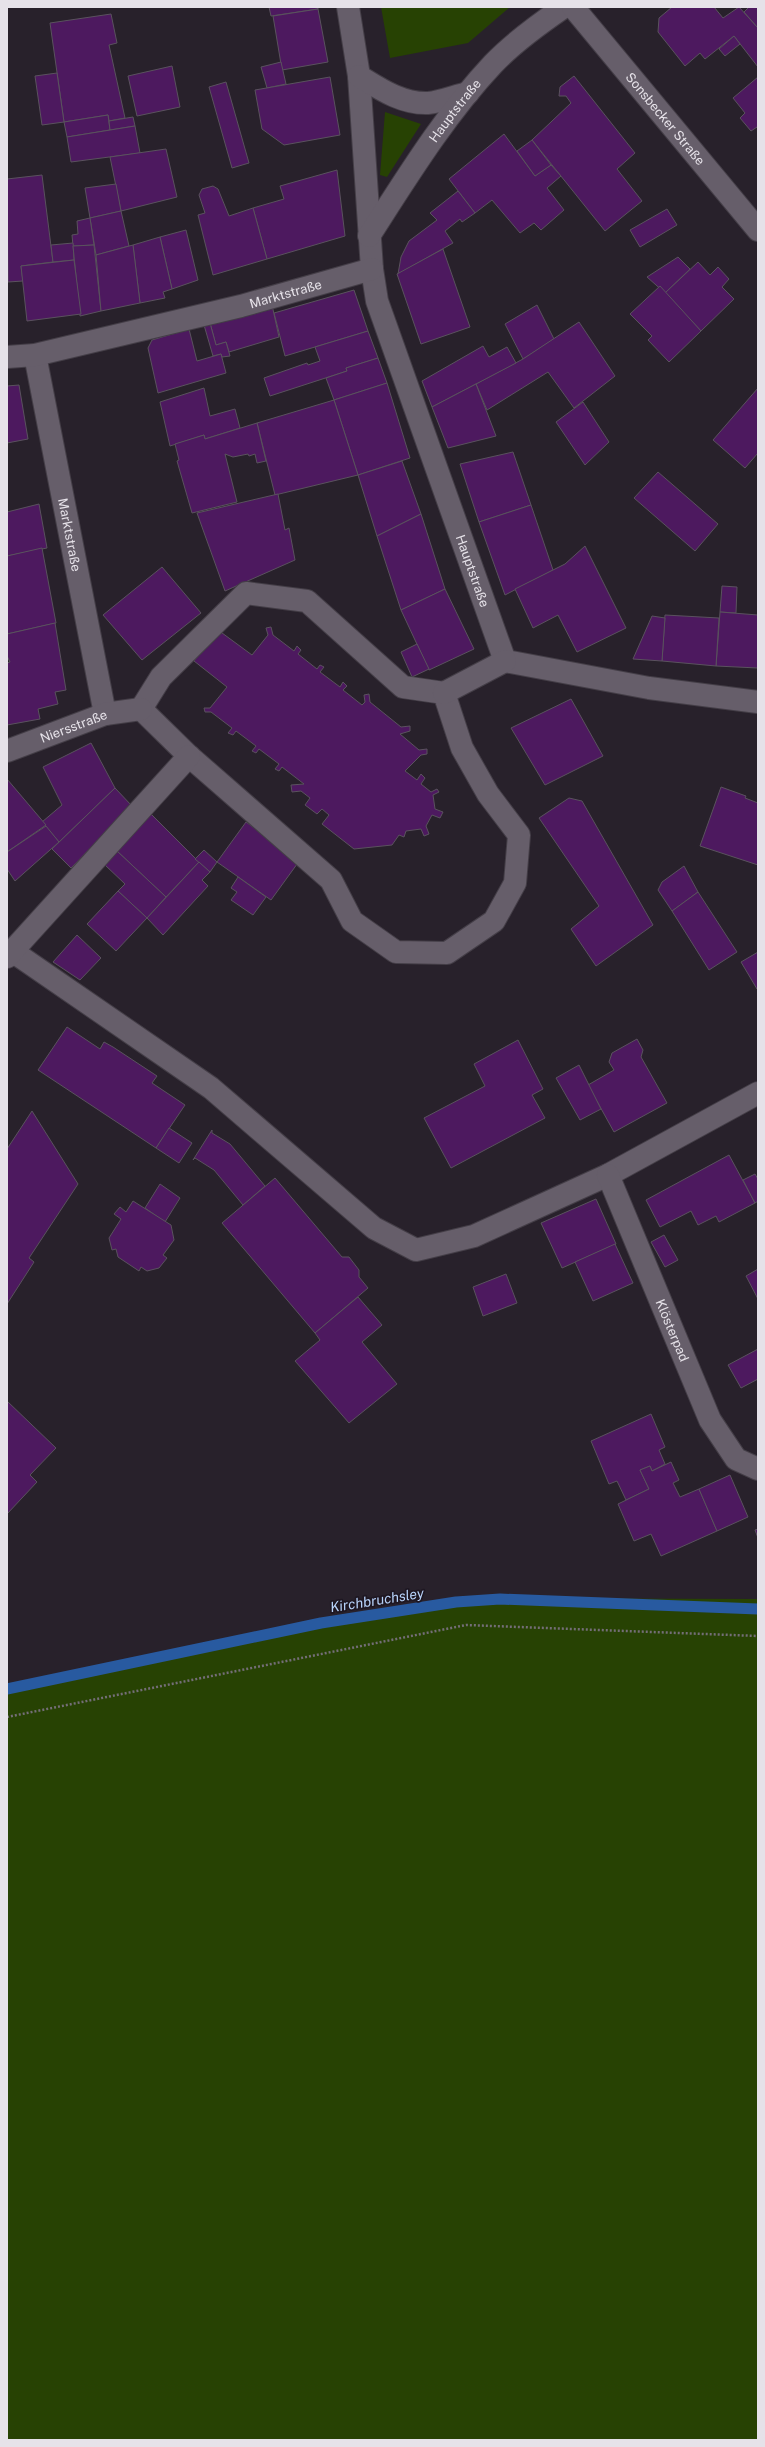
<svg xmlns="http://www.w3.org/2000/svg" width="765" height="2447" viewBox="0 0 765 2447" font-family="'Public Sans',sans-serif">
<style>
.green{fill:#274203}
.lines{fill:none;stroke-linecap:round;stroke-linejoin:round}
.stream{stroke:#285aa0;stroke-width:11}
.building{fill:#4d195f;stroke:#5a525e}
.street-casing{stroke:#443e47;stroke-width:24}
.secondary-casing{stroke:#443e47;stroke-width:24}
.path{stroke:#746e77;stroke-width:2.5;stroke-dasharray:2 2;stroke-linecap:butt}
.street{stroke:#665e6a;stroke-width:22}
.secondary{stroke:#665e6a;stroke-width:22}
.labels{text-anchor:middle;stroke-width:3.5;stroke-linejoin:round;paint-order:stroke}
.street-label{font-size:13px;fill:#e6e2e9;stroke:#1e1722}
.water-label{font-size:14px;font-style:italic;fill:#b7d2f9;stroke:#1e1722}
</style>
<rect width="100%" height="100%" fill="#28212b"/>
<g class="green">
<path d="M381 7H510L468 43 390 58Z"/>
<path d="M385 112 421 124 387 177 380 175Z"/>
<path d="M451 1598 758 1599V2440H7V1686Z"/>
</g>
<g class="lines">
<path class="stream" d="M7 1689 321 1623 456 1602 500 1599 758 1609"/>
</g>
<g class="building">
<path d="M269 7H318V9L271 16Z"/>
<path d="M672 7H714L723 18 739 7 758 28V67L734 36 705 59 700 53 685 66 658 32 659 18Z"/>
<path d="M749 7H758V28L744 12Z"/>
<path d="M318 9 328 62 282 70 273 16Z"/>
<path d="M111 14 117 43 109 45 125 118 109 121 108 115 64 122 50 23Z"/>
<path d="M734 36 740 44 725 56 719 49Z"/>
<path d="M281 62 286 84 267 88 261 67Z"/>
<path d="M172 66 180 107 137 116 128 76Z"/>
<path d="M57 73 64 122 42 125 35 76Z"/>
<path d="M574 76 635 153 617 169 642 201 605 231 532 140 571 103 566 96H559L560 87Z"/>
<path d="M330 77 340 135 284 145 262 129 255 90Z"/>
<path d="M758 77V129L757 127 751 131 740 118 745 113 733 98Z"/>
<path d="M226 82 249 163 232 168 209 87Z"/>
<path d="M108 115 110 130 67 137 64 122Z"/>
<path d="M133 117 135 126 110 130 109 121Z"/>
<path d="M135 126 140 153 71 162 67 137Z"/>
<path d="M504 134 535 176 551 165 561 176 547 188 564 210 541 230 534 223 520 233 492 200 475 213 449 179Z"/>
<path d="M532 140 551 165 535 176 517 151Z"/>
<path d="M166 149 177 197 121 211 110 157Z"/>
<path d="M337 170 345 236 267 259 253 208 284 199 280 186Z"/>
<path d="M42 175 53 262 21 266 23 281 8 282 7 179Z"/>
<path d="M116 184 121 211 90 218 85 188Z"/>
<path d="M213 186 218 189 229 216 253 208 267 259 213 275 198 215 205 213 199 195 202 189Z"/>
<path d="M458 191 475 213 462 222 460 219 445 231 453 243 398 274 401 257 409 241 437 220 430 213Z"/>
<path d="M667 209 677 225 640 247 630 230Z"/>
<path d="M121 211 129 246 96 255 90 218Z"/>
<path d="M90 218 94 245 73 246 72 235 78 234 77 221Z"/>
<path d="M186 230 198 280 172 289 160 237Z"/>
<path d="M160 237 172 289 163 292 165 298 140 303 133 245Z"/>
<path d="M73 243 74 260 53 262 51 245Z"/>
<path d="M94 245 101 311 80 316 73 246Z"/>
<path d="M133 245 140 303 101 311 96 255Z"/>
<path d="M443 249 470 327 421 344 397 274Z"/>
<path d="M678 257 690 269 665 293 647 277Z"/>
<path d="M74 260 81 314 27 321 21 266Z"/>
<path d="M698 262 710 275 718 267 729 279 722 287 734 299 701 331 665 293Z"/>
<path d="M660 286 701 331 669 362 648 340 652 336 630 314Z"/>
<path d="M354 290 368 331 285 356 274 313Z"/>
<path d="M272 305 279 337 229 352 226 342 216 345 210 323Z"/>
<path d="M537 305 554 339 523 359 505 324Z"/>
<path d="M579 322 615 376 574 408 548 372 487 410 476 384 523 359Z"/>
<path d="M210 323 216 345 226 342 230 356 222 357 221 354 213 356 204 325Z"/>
<path d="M189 329 197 361 221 354 226 373 158 393 148 348 152 340Z"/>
<path d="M368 331 378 358 346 368 347 371 270 396 264 378 307 363 308 365 320 361 315 347Z"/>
<path d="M483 346 489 357 507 347 516 363 432 407 422 381Z"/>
<path d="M378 358 387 383 334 400 326 378 347 371 346 368Z"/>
<path d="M387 383 410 458 358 475 334 400Z"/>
<path d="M476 384 496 436 448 448 432 407Z"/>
<path d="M19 385 28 439 7 443V386Z"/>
<path d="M204 388 210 416 235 409 240 428 205 439 204 435 170 446 160 402Z"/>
<path d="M758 388V453L745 468 713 440Z"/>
<path d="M334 400 358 475 275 495 257 423Z"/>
<path d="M583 402 609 442 585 465 556 422Z"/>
<path d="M257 423 266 461 257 463 255 454 249 456 248 454 233 457 225 454 237 502 192 513 177 461 179 460 175 444 204 435 205 439Z"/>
<path d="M513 452 531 505 479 522 460 464Z"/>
<path d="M402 461 421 514 377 536 358 475Z"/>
<path d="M658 472 718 524 695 551 634 498Z"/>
<path d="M278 494 285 530 289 528 295 560 225 591 197 513Z"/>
<path d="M39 504 47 548 7 556V512Z"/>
<path d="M531 505 553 570 505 595 479 522Z"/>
<path d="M421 514 445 589 401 610 377 536Z"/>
<path d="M585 546 626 628 577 652 558 615 533 628 515 589 565 564Z"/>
<path d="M42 548 56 623 7 634V556Z"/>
<path d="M162 567 201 613 142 660 103 615Z"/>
<path d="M722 586 737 587 736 613 720 612Z"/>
<path d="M445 589 474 649 429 670 401 610Z"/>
<path d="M720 612 758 615V668L716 666Z"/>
<path d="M665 615 719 618 716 666 662 661Z"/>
<path d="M652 616 665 618 662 661 633 659Z"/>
<path d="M55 623 66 690 55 692 58 704 38 709 40 719 7 725V663L10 662 7 656V634Z"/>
<path d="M271 627 273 635 294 651 297 646 301 650 298 654 317 669 320 665 324 667 320 672 340 687 343 682 347 686 343 690 362 705 365 702 364 695 369 694 370 702 401 727 410 726V731L400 734 419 750 427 749V754L421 755 405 771 417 780 421 774 425 778 421 784 431 792 437 789 439 792 433 795 435 809 443 812 440 818 432 815 426 826 429 834 424 836 421 829 406 831 404 837 399 835 392 845 354 849 322 824 329 815 322 809 317 814 305 805 310 798 301 791 292 792 291 785 304 784 282 767 279 771 275 769 279 764 259 749 256 753 252 751 256 746 236 731 233 735 228 733 232 728 211 712H205L204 708H210L227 687 194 661 218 630 252 655 268 635 266 628Z"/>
<path d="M417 644 429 669 412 677 401 652Z"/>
<path d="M571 699 603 756 545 785 511 728Z"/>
<path d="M91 743 115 788 59 842 42 822 62 805 43 767Z"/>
<path d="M7 779 46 825 7 852Z"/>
<path d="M721 787 746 796 745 798 758 803V865L700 846Z"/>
<path d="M115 788 132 806 71 868 52 849Z"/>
<path d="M569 798 582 801 653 925 596 966 571 929 599 906 539 818Z"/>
<path d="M151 814 199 862 166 897 117 851Z"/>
<path d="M246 822 300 860 271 900 217 862Z"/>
<path d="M46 826 59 842 15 881 7 869V852Z"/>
<path d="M204 850 217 862 210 872 195 859Z"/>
<path d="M117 851 166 897 147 918 118 891 125 884 105 865Z"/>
<path d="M199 862 210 872 202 880 208 886 163 935 147 918Z"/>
<path d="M684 866 698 892 672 911 658 890 662 882Z"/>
<path d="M238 877 266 897 253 915 231 900 237 892 231 888Z"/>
<path d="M118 891 147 918 116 951 87 924Z"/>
<path d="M698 892 737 952 709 970 672 911Z"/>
<path d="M77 935 101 958 80 980 53 962Z"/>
<path d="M758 952V988L757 989 741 962Z"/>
<path d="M67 1027 100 1049 104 1042 113 1047 157 1076 152 1083 185 1105 156 1148 38 1070Z"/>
<path d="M637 1039 643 1050 641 1057 667 1103 614 1132 588 1085 614 1070 609 1062 612 1053Z"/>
<path d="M518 1040 543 1089 532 1095 545 1118 451 1168 424 1118 485 1086 474 1064Z"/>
<path d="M579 1065 601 1109 580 1120 556 1078Z"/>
<path d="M32 1111 78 1184 29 1258 34 1262 7 1304V1149Z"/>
<path d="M169 1128 192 1143 179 1163 156 1148Z"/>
<path d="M212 1130V1133L230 1144 265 1186 243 1205 214 1170 195 1158 193 1160Z"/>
<path d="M729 1155 755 1203 719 1222 716 1216 698 1225 691 1211 660 1227 646 1200Z"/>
<path d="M755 1174 758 1179V1201L755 1203 743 1180Z"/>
<path d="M275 1178 342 1257H349L359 1270V1277L368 1288 315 1333 222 1223Z"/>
<path d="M160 1184 180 1198 165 1222 145 1208Z"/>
<path d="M596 1199 616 1244 562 1268 541 1223Z"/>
<path d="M133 1201 171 1225 174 1240 163 1255 167 1258 159 1268 147 1271 141 1267 139 1271 118 1257 116 1249 112 1250 109 1238 121 1219 114 1214 120 1207 126 1212Z"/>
<path d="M664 1235 678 1260 665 1267 651 1242Z"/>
<path d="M615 1244 633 1283 593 1301 575 1262Z"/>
<path d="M758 1269V1299L746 1276Z"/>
<path d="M506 1274 517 1303 483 1316 473 1287Z"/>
<path d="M358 1297 382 1325 362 1342 397 1384 349 1423 295 1361 320 1340 315 1333Z"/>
<path d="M758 1349V1379L741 1388 728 1365Z"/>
<path d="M7 1401 56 1448 30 1475 37 1482 7 1514Z"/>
<path d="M651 1414 665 1447 659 1450 665 1464 652 1471 650 1466 640 1470 649 1489 626 1500 617 1481 609 1484 591 1441Z"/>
<path d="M671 1462 679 1480 673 1483 680 1497 699 1489 717 1531 661 1556 651 1534 634 1541 618 1504 649 1489 640 1470 650 1466 652 1471Z"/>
<path d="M730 1475 748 1517 717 1531 699 1489Z"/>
<path d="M758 1529V1538L755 1530Z"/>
</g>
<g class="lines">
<g class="street-casing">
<g id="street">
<path id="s1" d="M348 7 359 76 372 269 377 301 505 661 649 688 758 702"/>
<path d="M359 76C380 89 402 104 428 103 441 102 455 96 468 93"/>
<path id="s2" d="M369 236C407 177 445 115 493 64 514 42 539 24 564 7"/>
<path id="s3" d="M35 355 105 714"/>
<path id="s4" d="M7 357 35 355 241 306 372 269"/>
<path d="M246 593 307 601 403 687 444 693 462 748 488 794 519 835 515 883 494 921 447 953 396 952 352 921 331 880 189 756 141 709 161 677Z"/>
<path d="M444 693 505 661"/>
<path id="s5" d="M7 751 105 714 141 709"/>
<path d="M12 951 211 1088 374 1228 416 1250 474 1236 608 1175 758 1093"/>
<path d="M7 957 189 756"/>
<path id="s6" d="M608 1175 710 1420 736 1459 758 1469"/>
</g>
</g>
<g class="secondary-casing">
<g id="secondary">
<path id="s7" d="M573 7 758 230"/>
</g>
</g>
<path class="path" d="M7 1717 466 1625 758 1636"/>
<use href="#street" class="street"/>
<use href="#secondary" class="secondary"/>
</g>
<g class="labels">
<g class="street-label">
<text dy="5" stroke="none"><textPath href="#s2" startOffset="152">Hauptstraße</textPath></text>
<text dy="5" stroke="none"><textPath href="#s7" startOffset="145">Sonsbecker Straße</textPath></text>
<text dy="5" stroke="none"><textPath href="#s4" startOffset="286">Marktstraße</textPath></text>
<text dy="5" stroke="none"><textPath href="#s3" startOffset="183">Marktstraße</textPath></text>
<text dy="5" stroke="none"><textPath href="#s1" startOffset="582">Hauptstraße</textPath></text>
<text dy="5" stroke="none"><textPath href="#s5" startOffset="71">Niersstraße</textPath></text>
<text dy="5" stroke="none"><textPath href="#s6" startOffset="168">Klösterpad</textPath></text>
</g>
<g class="water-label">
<text transform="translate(377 1600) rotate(-9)" y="5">Kirchbruchsley</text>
</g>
</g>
<rect width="765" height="2447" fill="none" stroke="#e6e2e9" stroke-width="16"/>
</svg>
